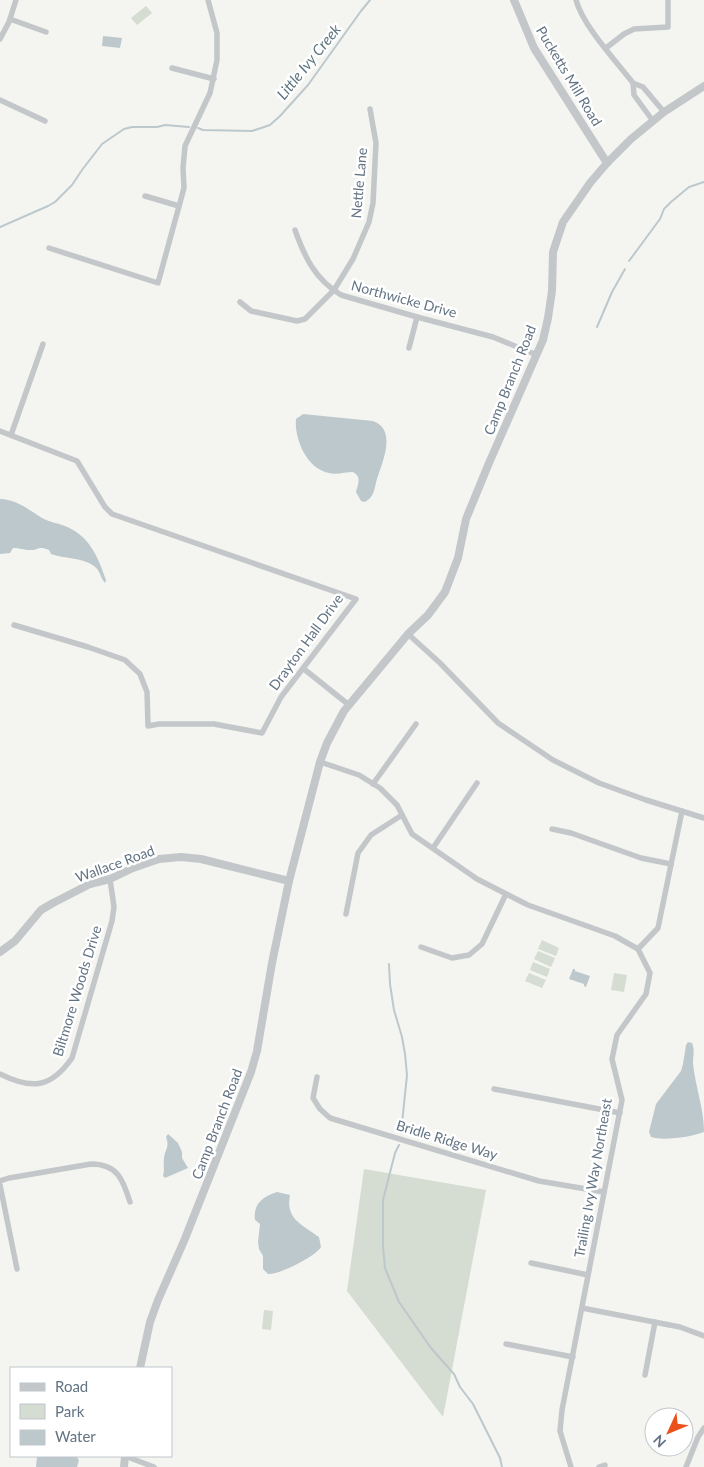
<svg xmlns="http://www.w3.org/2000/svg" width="704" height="1467" viewBox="0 0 704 1467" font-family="Lato,sans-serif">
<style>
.green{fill:#d5dcd1}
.water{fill:#bdc8cd}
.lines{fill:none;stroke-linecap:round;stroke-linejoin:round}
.stream{stroke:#bdc8cd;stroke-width:2}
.minor{stroke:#c4c7ca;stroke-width:5.5}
.tertiary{stroke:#c4c7ca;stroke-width:8}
.labels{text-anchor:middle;stroke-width:5;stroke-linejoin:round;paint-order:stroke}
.street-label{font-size:14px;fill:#627383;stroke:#fff}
.water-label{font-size:15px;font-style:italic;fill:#5d7680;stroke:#fff}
</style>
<rect width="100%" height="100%" fill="#f4f5f0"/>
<g class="green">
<path d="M146 6 152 13 137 25 131 18Z"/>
<path d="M542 940 559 948 556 956 538 949Z"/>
<path d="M538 951 555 958 551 967 534 959Z"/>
<path d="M533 962 550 969 547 977 530 970Z"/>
<path d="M529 973 546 980 542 988 525 981Z"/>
<path d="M614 973 627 975 624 992 611 990Z"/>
<path d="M364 1169 486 1190 443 1417 347 1291Z"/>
<path d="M264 1310 273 1311 271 1330 262 1329Z"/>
</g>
<g class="water">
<path d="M103 36 122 38 120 48 102 46Z"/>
<path d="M303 414 373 421C396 429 384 459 378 476 374 486 376 496 365 502L361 501 356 492C358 484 362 477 353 472 345 472 337 475 329 473 307 469 294 439 296 419Z"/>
<path d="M0 499C16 499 29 510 42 518 49 522 57 523 65 526 90 536 98 557 106 580L105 583C100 577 100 570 94 566 81 557 64 559 51 554L49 550C37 545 38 551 30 550 23 550 20 548 13 548L10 553 0 554Z"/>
<path d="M573 969H575V971L590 976 586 987 584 986V984L569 979Z"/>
<path d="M688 1042 692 1043C695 1050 693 1056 693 1063 695 1086 704 1108 704 1132 691 1137 664 1141 651 1137L649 1132 656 1104 681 1071 683 1064 686 1045Z"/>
<path d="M168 1134 178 1143 182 1152V1158L188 1168 165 1178 163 1176C165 1170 163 1164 164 1158 165 1149 170 1147 166 1137Z"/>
<path d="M277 1192 290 1195C285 1219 303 1225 319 1237L321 1247C316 1256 279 1275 268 1274L263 1269V1256L259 1249 258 1242 260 1224 255 1220C253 1204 262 1197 277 1192Z"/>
<path d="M37 1456H76L79 1460 77 1467H36Z"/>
</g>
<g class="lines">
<g class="stream">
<path d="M198 128 203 130 252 131 270 125 280 116 308 85 361 11 370 0"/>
<path d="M0 227 48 206 55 202 72 185 82 170 102 144 124 129 132 127H157L165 125 189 127"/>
<path d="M629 261 660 219 664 209 671 202 689 187 704 182"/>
<path d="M597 327 612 292 625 269"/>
<path d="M389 964 390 984 394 1010 402 1037 405 1054 407 1075 401 1133"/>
<path d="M399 1145 395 1153 383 1200V1247L385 1268 399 1302 431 1348 454 1374 460 1387 473 1404 500 1458 502 1467"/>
</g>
<g class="minor">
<path d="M576 0C583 26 616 61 633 83"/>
<path d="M10 19 46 32"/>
<path d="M0 39 9 22 16 0"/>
<path d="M606 48 624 34 634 29 668 27V0"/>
<path d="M172 68 214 79"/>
<path d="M0 100 45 121"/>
<path d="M653 121 634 95 633 83 643 87 664 112"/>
<path d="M145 196 179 206"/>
<path d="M295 230C305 258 315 279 341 295L417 317 493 337 537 355"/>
<path d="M49 248 158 283 184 188 183 168 185 146 210 93 217 60V33L208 0"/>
<path d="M240 302 251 311 297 321 305 319 334 290 353 259 369 222 373 203 376 143 370 109"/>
<path d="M409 348 417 317"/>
<path d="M0 431 77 461 105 507 112 514 356 599 281 697 262 733 214 724H159L148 726 147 692 140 674 125 660 88 647 14 625"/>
<path d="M11 435 43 344"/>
<path d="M408 634 440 663 498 723 553 760 599 783 646 800 704 818"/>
<path d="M304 669 349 705"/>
<path d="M320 762 359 775 380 788 397 805 412 834 477 879 528 905 615 936 638 949 650 973 646 994 617 1035 612 1059 622 1100 562 1410 560 1431 571 1467"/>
<path d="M373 784 416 724"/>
<path d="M552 829 571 833 641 858 671 864"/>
<path d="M433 848 477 783"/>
<path d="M346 914 358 853 371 835 402 815"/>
<path d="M421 947 452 958 469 955 482 944 506 894"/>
<path d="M638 949 658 928 682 811"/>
<path d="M0 1074C32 1090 51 1088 72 1058L112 921 114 907 110 879"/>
<path d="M317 1077 313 1098 320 1109 330 1118 539 1181 604 1192"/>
<path d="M494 1089 620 1113"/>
<path d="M0 1181 9 1178 91 1164C118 1164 123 1180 130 1202"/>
<path d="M0 1185 17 1269"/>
<path d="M531 1263 588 1275"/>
<path d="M582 1308 680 1327 704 1336"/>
<path d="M506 1344 573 1357"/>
<path d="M645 1375 655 1322"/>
<path d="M125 1456 154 1467"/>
<path d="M599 1467 605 1465"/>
<path d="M686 1467 698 1437 704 1428"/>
</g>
<g class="tertiary">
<path d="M514 0 534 48 607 163"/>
<path d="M0 952 15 941 41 910 53 903 90 884 110 879 133 868 159 859 181 857 201 859 289 881"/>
<path d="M140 1368 150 1322 158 1300 184 1241 251 1072 257 1051 272 963 289 881 320 762 327 743 344 711 408 634 428 615 445 592 458 558 466 519 489 463 543 340 548 318 552 291 553 252 563 222 590 183 607 163 631 139 664 112 704 86"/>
<path d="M124 1467 125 1456"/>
</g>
</g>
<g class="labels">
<g class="street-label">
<text transform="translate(569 76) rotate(59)" y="5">Pucketts Mill Road</text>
<text transform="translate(359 183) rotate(-85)" y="5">Nettle Lane</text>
<text transform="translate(404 299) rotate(15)" y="5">Northwicke Drive</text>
<text transform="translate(510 380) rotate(-68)" y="5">Camp Branch Road</text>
<text transform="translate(306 642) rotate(-54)" y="5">Drayton Hall Drive</text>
<text transform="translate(115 864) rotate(-20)" y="5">Wallace Road</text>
<text transform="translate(77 991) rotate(-73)" y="5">Biltmore Woods Drive</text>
<text transform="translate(217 1124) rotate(-69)" y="5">Camp Branch Road</text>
<text transform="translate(447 1140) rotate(17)" y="5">Bridle Ridge Way</text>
<text transform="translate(593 1178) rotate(-80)" y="5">Trailing Ivy Way Northeast</text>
</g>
<g class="water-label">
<text transform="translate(309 62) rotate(-51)" y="5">Little Ivy Creek</text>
</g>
</g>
<rect x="10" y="1367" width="162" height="90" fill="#ffffff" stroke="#c0c7cd"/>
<rect x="20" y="1383" width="25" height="8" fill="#c4c7ca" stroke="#c0c7cd"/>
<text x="55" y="1392" font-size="15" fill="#627383">Road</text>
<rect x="20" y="1404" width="25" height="15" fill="#d5dcd1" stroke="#c0c7cd"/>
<text x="55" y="1417" font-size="15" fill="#627383">Park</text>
<rect x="20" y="1430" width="25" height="15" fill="#bdc8cd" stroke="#c0c7cd"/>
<text x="55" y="1442" font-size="15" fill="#627383">Water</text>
<g transform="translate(669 1432) rotate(226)"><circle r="24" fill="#ffffff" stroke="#c0c7cd"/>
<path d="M0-4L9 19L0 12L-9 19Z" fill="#eb511a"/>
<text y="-8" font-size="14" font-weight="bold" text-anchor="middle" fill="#627383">N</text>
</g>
</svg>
